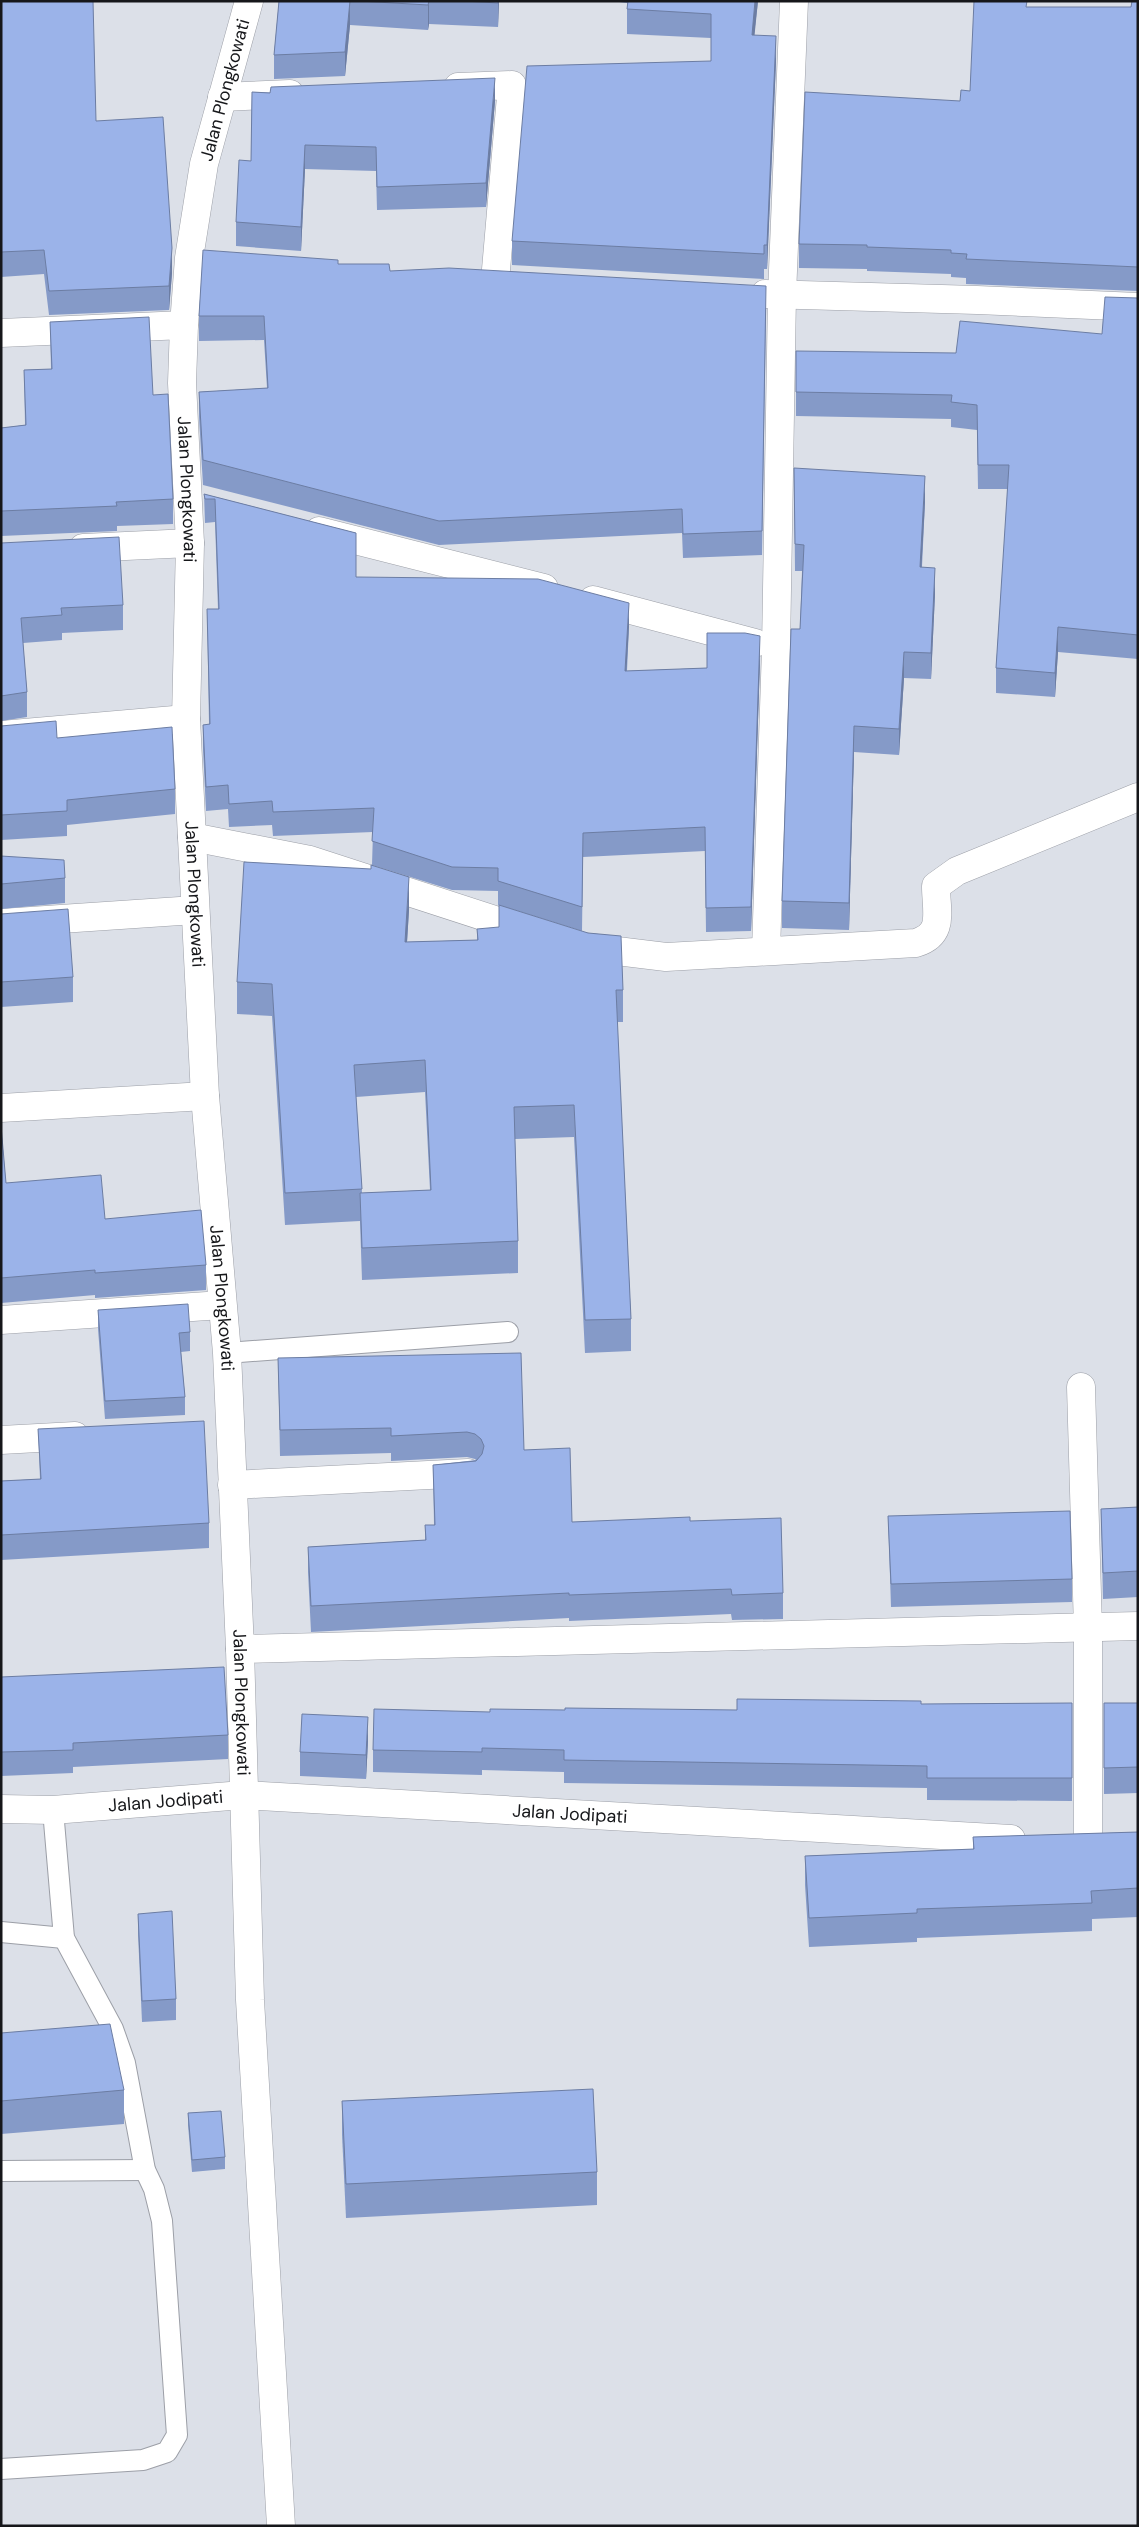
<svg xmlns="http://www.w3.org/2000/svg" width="1139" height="2527" viewBox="0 0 1139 2527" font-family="'DM Sans',sans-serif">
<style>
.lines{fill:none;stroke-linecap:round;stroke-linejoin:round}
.lane-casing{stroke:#9c9fa7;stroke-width:22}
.street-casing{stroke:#9c9fa7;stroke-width:29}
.secondary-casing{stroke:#9c9fa7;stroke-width:29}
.lane{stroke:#fff;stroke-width:20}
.street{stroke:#fff;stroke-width:28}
.secondary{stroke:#fff;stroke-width:28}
.wall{fill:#859ac8;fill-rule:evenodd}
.shaded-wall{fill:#6c7da3}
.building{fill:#9bb3e9;stroke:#6c7da3}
.labels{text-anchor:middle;stroke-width:5;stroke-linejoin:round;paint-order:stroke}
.street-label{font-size:18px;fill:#16171a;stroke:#fff}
</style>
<rect width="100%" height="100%" fill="#dce0e8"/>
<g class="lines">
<g class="lane-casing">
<g id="lane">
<path d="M227 1353 508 1332"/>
<path d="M1 1932 64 1938"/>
<path d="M1 2171 145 2170"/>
<path d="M1 2469 143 2460 167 2452 177 2435 162 2221 154 2189 145 2170 125 2063 113 2029 64 1938 53 1810"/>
</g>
</g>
<g class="street-casing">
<g id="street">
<path id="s1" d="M249 1 204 164 189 258 184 325 182 383 190 543 186 719 205 1096 227 1353 240 1649 250 2000 281 2526"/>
<path d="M458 87 512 85 495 281"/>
<path d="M222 97 290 94"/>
<path d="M765 294 977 300 1138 307"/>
<path d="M1 333 184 325"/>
<path d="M319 531 544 588"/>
<path d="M83 548 190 543"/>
<path d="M593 600 755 643"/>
<path d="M1 735 186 719"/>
<path d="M192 837 310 860 535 933"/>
<path d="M1 923 195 910"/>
<path d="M584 947 666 957 916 943C945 934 936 912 936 886L957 871 1138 797"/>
<path d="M766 951 776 648 782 295 794 1"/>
<path d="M1 1108 205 1096"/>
<path d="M1 1320 222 1305"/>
<path d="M1081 1387 1088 1629V1844"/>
<path d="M1 1440 75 1436"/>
<path d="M232 1485 468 1473"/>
<path d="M240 1649 1138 1626"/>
</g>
</g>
<g class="secondary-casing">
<g id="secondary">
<path id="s2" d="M1 1809 53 1810 243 1795 1011 1839"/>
</g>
</g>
<use href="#lane" class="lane"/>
<use href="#street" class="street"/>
<use href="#secondary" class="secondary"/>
</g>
<g class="wall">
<path d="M1 1 96 121 172 273 169 310 49 315 44 274 1 277Z"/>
<path d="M279 1H499L498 27 429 24 428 30 350 25 345 76 274 79V55Z"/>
<path d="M612 1H758L754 35 776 61 767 269H764V279L512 265V241L711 61V38L627 34V3Z"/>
<path d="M1138 1V291L966 284V278L951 277V274L867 271V269L799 268V244L960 101 970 91 1027 7H1131Z"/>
<path d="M252 92 495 101 486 207 377 210 376 171 305 169 301 251 236 246V222L251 161Z"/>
<path d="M338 264 390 271 766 310 762 555 683 558 682 533 439 545 203 485 199 417V392L267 388 264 340 199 341V316Z"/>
<path d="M1138 298V659L1058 652 1055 697 996 693V668L1008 489H978L977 430 951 427V419L796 416V392L956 353 1102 334Z"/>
<path d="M50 322 153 395 173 499V524L117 526V531L1 536V428L25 425 24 370 51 369Z"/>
<path d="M794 468 925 502 922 567 935 594 931 679 904 678 899 755 854 752 849 930 782 928V901L800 629 802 571H795Z"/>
<path d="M204 494 356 533V577L629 626 627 671 707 668 760 660 751 931 706 932 705 851 583 857 582 931 498 905V891L452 890 372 865 373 832 273 836 272 825 229 827 228 809 206 811 203 749V725L209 724 207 609H218L215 522 205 523Z"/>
<path d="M1 543 123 605V630L62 633V640L23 643 27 692V717L1 721Z"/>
<path d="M1 726 57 738 175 789V814L67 825V836L1 840Z"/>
<path d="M1 856 65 878V903L1 909Z"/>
<path d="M409 910 407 942 477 940V929L623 990V1022H617L631 1319V1351L585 1353 574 1137 515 1139 518 1241V1273L362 1280 360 1221 285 1225 272 1016 237 1014V982ZM425 1092 430 1190 362 1193 356 1097Z"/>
<path d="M1 914 73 977V1002L1 1007Z"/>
<path d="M1 1126 6 1183 105 1219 206 1265V1290L95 1298V1295L1 1303Z"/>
<path d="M98 1310 190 1332V1351L181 1352 185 1397V1415L105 1419 98 1329Z"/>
<path d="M278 1358 524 1450 572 1522 690 1521 783 1593V1619L732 1620 731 1614 569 1621V1618L311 1632 308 1572V1547L425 1540V1525H434L433 1465 476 1460 475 1459 467 1457 391 1461V1453L280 1456Z"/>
<path d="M38 1429 209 1523V1548L1 1560V1481L40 1479Z"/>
<path d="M1138 1507V1597L1103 1599 1101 1509Z"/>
<path d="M888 1516 1072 1579V1602L891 1607Z"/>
<path d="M1 1677 228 1735V1759L73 1767V1773L1 1776Z"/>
<path d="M1072 1703V1801L927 1800V1788L564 1783V1772L482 1770V1775L373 1772V1750L490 1712 565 1710H737L921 1704Z"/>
<path d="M1104 1703H1138V1793L1104 1794Z"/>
<path d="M368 1741 366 1779 300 1776V1752Z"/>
<path d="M1138 1832V1917L1092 1919V1931L917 1938V1942L809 1947 805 1885V1856L973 1849V1837Z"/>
<path d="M138 1914 176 1999V2020L142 2022 138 1934Z"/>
<path d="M1 2033 124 2090V2124L1 2134Z"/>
<path d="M342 2101 597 2172V2205L346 2218 342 2135Z"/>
<path d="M188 2113 225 2157V2169L192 2172 188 2125Z"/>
</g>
<g class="shaded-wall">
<path d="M350 1V25L345 76V52Z"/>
<path d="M429 1V24L428 30V5Z"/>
<path d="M498 1H499L498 27Z"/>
<path d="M755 1H758L752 60V35Z"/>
<path d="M776 36V61L767 269V245Z"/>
<path d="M495 78V101L486 207V183Z"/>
<path d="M305 145V169L301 251V227Z"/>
<path d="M172 248V273L169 310V286Z"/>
<path d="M925 476V502L920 593V567Z"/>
<path d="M935 568V594L931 679V653Z"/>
<path d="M629 603V626L625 695V671Z"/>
<path d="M1058 627V652L1055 697V673Z"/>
<path d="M760 636V660L751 931V907Z"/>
<path d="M904 652V678L899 755V729Z"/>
<path d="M854 726V752L849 930V903Z"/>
<path d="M409 877V910L405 974V942Z"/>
<path d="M368 1717V1741L366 1779V1755Z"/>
</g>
<g class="building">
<path d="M1 1H93L96 121 163 117 172 248 169 286 49 291 44 250 1 252Z"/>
<path d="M279 1H350L345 52 274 55Z"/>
<path d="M359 1H429L428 5Z"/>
<path d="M464 1H498V3Z"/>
<path d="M628 1H755L752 35 776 36 767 245H764V254L512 241 527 66 711 61V14L627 9Z"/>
<path d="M974 1H1027L1026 7H1131L1132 1H1138V267L966 259 967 254 951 253V250L867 247V245L799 244 805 92 960 101 961 90 970 91Z"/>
<path d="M495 78 486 183 377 187 376 147 305 145 301 227 236 222 239 160 251 161 252 92 270 93 271 87Z"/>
<path d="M203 250 338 260V264H389L390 271 449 268 766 286 762 531 683 534 682 509 439 521 203 460 199 392 268 388 264 316H199Z"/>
<path d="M1105 297 1138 298V635L1058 627 1055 673 996 668 1009 465H978L977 405 951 402 952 395 796 392V351L956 353 960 321 1102 334Z"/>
<path d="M149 317 153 395 168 394 173 499 116 502 117 506 1 511V428L26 425 24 370 52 369 50 322Z"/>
<path d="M794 468 925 476 920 567 935 568 931 653 904 652 899 729 854 726 849 903 782 901 791 629H800L804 545 795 544Z"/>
<path d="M204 494 356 533V577L538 579 629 603 625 671 707 668V633H745L760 636 751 907 706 908 705 827 583 833 582 907 498 881V868L452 867 372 841 374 808 273 812 272 801 229 804 228 785 206 787 203 725 210 724 207 609H219L215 499H205Z"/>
<path d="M119 537 123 605 61 608 62 615 21 618 27 692 1 696V543Z"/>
<path d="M56 721 57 738 172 727 175 789 67 800V811L1 815V726Z"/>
<path d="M1 856 64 860 65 878 1 884Z"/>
<path d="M244 862 371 869V865L409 877 405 942 478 940 477 929 499 927V905L588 933 621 936 623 990H616L631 1319 585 1320 574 1105 514 1107 518 1241 362 1248 360 1193 431 1190 425 1060 354 1065 362 1189 285 1193 272 984 237 982Z"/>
<path d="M68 909 73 977 1 982V914Z"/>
<path d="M1 1126 6 1183 101 1175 105 1219 201 1210 206 1265 95 1273V1270L1 1278Z"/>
<path d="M188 1304 190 1332 179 1333 185 1397 105 1401 98 1310Z"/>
<path d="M521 1353 524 1450 570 1448 572 1522 690 1517V1521L781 1518 783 1593 732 1595 731 1589 569 1595V1593L311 1606 308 1547 426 1540 425 1525H435L433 1465 476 1461 482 1454 484 1446 481 1439 475 1434 467 1432 391 1436V1428L280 1430 278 1358Z"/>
<path d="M204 1421 209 1523 1 1535V1481L41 1479 38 1429Z"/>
<path d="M1138 1507V1571L1103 1573 1101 1509Z"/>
<path d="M1070 1511 1072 1579 891 1584 888 1516Z"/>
<path d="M224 1667 228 1735 73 1743V1750L1 1752V1677Z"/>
<path d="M737 1699 921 1701V1704L1072 1703V1778H927V1766L564 1760V1750L482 1748V1752L373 1750 374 1709 490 1712V1709L565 1710V1708L737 1710Z"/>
<path d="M1104 1703H1138V1767L1104 1768Z"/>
<path d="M302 1714 368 1717 366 1755 300 1752Z"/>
<path d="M1138 1832V1888L1091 1891 1092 1903 917 1909V1913L809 1918 805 1856 974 1849 973 1837Z"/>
<path d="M172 1911 176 1999 142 2001 138 1914Z"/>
<path d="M110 2024 124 2090 1 2101V2033Z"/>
<path d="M593 2089 597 2172 346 2184 342 2101Z"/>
<path d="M221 2111 225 2157 192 2160 188 2113Z"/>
</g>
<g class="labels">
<g class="street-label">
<text transform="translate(225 90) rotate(-75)" y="6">Jalan Plongkowati</text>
<text dy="6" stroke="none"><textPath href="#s1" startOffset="496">Jalan Plongkowati</textPath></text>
<text dy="6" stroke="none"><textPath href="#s1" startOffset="901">Jalan Plongkowati</textPath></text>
<text dy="6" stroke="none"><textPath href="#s1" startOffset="1306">Jalan Plongkowati</textPath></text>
<text dy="6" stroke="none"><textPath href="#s1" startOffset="1711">Jalan Plongkowati</textPath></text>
<text dy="6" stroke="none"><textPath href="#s2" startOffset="165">Jalan Jodipati</textPath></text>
<text dy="6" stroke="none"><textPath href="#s2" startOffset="570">Jalan Jodipati</textPath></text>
</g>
</g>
<rect width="1139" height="2527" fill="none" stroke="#16171a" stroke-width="5"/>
</svg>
